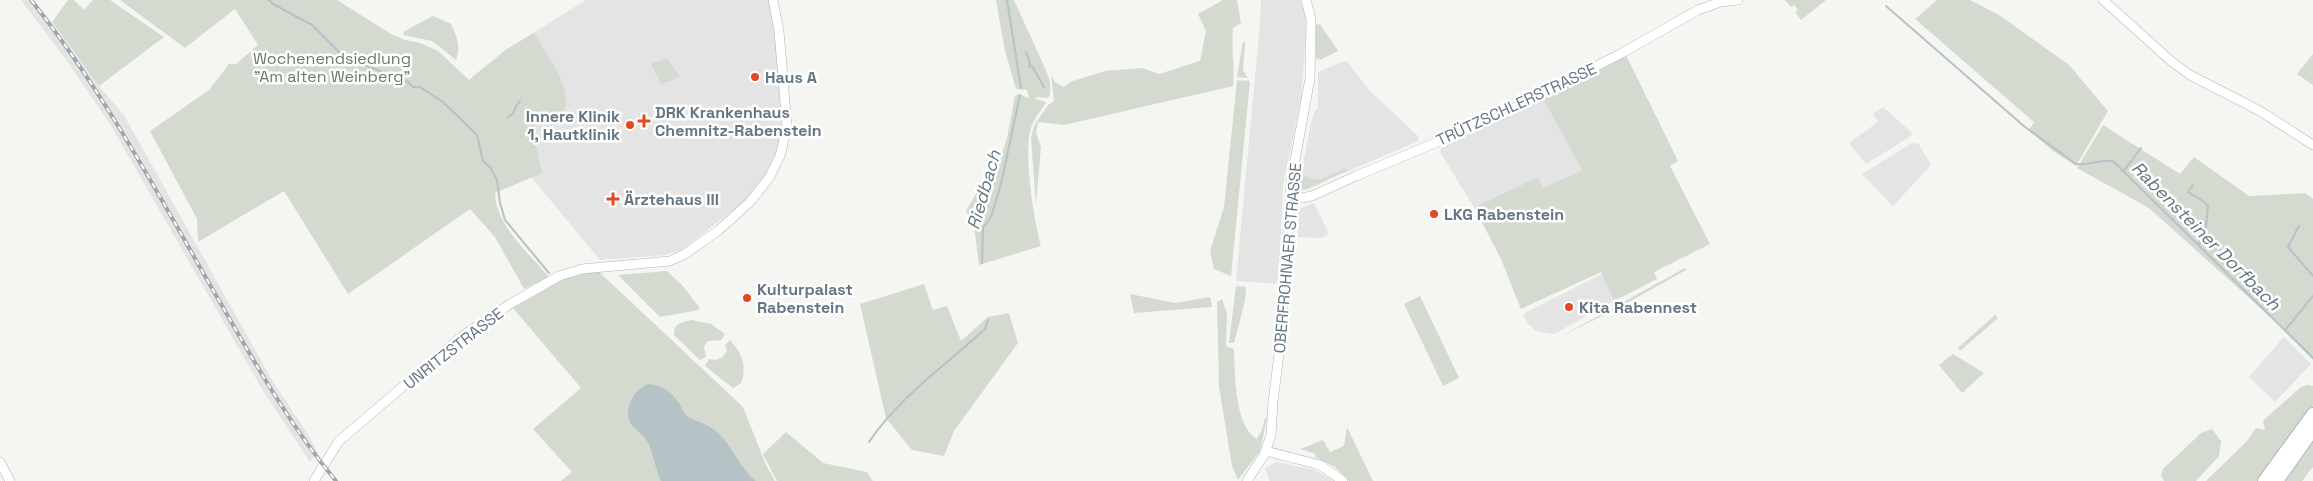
<svg xmlns="http://www.w3.org/2000/svg" width="2313" height="481" viewBox="0 0 2313 481" font-family="'Space Grotesk',sans-serif">
<style>
.built{fill:#e3e4e3}
.green{fill:#d5dad1}
.water{fill:#b5c2c6}
.lines{fill:none;stroke-linecap:round;stroke-linejoin:round}
.stream{stroke:#b5c2c6;stroke-width:2}
.secondary-casing{stroke:#b0b6ba;stroke-width:10}
.highway-casing{stroke:#b1b5b8;stroke-width:14}
.secondary{stroke:#fff;stroke-width:9}
.highway{stroke:#fff;stroke-width:12}
.rail-casing{stroke:#9fa6ab;stroke-width:4}
.rail{stroke:#fff;stroke-width:2;stroke-dasharray:5.5;stroke-linecap:butt}
.poi-dot{fill:#e24825;stroke:#fff;stroke-width:2}
.labels{text-anchor:middle;stroke-width:5;stroke-linejoin:round;paint-order:stroke}
.park-label{font-size:16px;fill:#697a63;stroke:#fff}
.poi-label{font-size:16px;font-weight:bold;fill:#647683;stroke:#fff;text-anchor:start}
.street-label{font-size:16px;fill:#647683;stroke:#fff}
.water-label{font-size:18px;font-style:italic;fill:#60787f;stroke:#fff}
</style>
<rect width="100%" height="100%" fill="#f5f5f2"/>
<g class="built">
<path d="M21 0H34L99 86 124 115 273 382 308 434 317 452 310 462 262 389 110 124 69 64Z"/>
<path d="M586 0H771L776 28 781 101 782 141 766 176 745 201 683 249 666 255 600 260 532 178 473 76 507 49Z"/>
<path d="M1261 0H1301L1307 19 1301 98 1283 186 1279 284 1236 281 1260 24Z"/>
<path d="M1344 61 1348 63 1371 92 1418 136 1419 141 1348 171 1331 177 1308 189 1301 190 1300 189 1301 176 1311 122 1315 111 1318 108V72Z"/>
<path d="M1543 99 1582 170 1543 188 1538 177 1474 207 1440 152 1441 148Z"/>
<path d="M1883 107 1912 133 1911 136 1866 164 1849 143 1878 122 1873 114Z"/>
<path d="M1912 143 1919 144 1931 165 1893 206 1862 174Z"/>
<path d="M1314 203 1329 234 1321 238 1298 237 1299 209Z"/>
<path d="M1602 274 1614 301 1554 334 1536 331 1528 324 1523 314Z"/>
<path d="M2284 337 2311 364 2275 402 2249 377Z"/>
<path d="M1276 462 1315 470 1333 481H1270L1265 468Z"/>
</g>
<g class="green">
<path d="M68 0H74L84 10 93 0H110L164 37 99 86 52 22Z"/>
<path d="M120 0H337L391 34 405 40 420 43 438 51 469 80 507 49 534 33C547 56 578 92 561 118L547 122 541 112C528 127 539 155 542 173L495 193C496 226 529 253 549 277L524 289 495 237 470 209 348 294 284 191 198 242 197 219 150 131 209 90 229 64H236L258 45 235 9 185 48Z"/>
<path d="M996 0H1014L1045 68 1050 81V96L1047 98 1035 97 1036 99 1046 102C1042 110 1035 117 1032 125 1022 148 1034 221 1041 246L979 265 974 226 966 211 982 183 991 188 1007 138 1015 96 1019 94 1028 98 1029 97 1027 90 1016 89 1005 51Z"/>
<path d="M1223 0H1237L1241 23 1233 28C1231 48 1235 67 1233 86L1064 125 1038 122 1036 133 1041 147 1036 204 1031 138 1034 126 1048 105 1054 101 1051 76 1056 83 1064 87 1070 82 1105 71 1143 68 1159 74 1200 61 1206 31 1198 14Z"/>
<path d="M1785 0H1826L1801 20 1795 12 1798 10 1794 5 1791 7Z"/>
<path d="M1937 0H1970L1999 15 2069 65 2108 111 2076 166 2053 151 2029 130 2034 122 1915 19Z"/>
<path d="M433 16 451 24C457 36 461 48 456 60L432 41 404 35 403 32Z"/>
<path d="M1320 24 1338 51 1320 60 1316 58V25Z"/>
<path d="M1243 41 1245 43 1243 70 1248 78 1237 77Z"/>
<path d="M2313 54V85L2297 74Z"/>
<path d="M1626 55 1678 161 1670 166 1710 244 1654 272 1657 279 1614 301 1601 272 1521 309 1501 259 1474 207 1538 177 1543 188 1582 170 1543 99Z"/>
<path d="M667 58 680 77 661 84 651 64Z"/>
<path d="M1237 80 1250 81 1231 276 1214 269 1210 251 1224 207Z"/>
<path d="M2103 125 2180 174 2194 157 2249 196 2305 193 2313 199V360L2285 330 2149 208 2077 168Z"/>
<path d="M1343 169 1348 171C1336 174 1309 192 1300 189L1301 178 1307 176C1318 185 1332 174 1343 169Z"/>
<path d="M1685 268 1686 270 1620 307 1560 337Z"/>
<path d="M598 271 743 407 766 465 775 481H561L572 472 533 429 581 388 512 307 561 279Z"/>
<path d="M667 271 682 285 699 307V310L660 317 618 275Z"/>
<path d="M924 284 933 310 947 306 961 341 988 317 1009 313 1018 343 954 431 944 456 912 450 886 418 860 304Z"/>
<path d="M1236 286 1246 287 1245 301 1234 343H1229Z"/>
<path d="M1130 294 1175 303 1210 297 1212 307 1134 313Z"/>
<path d="M1420 296 1459 378 1443 386 1404 304Z"/>
<path d="M1222 299 1227 314 1226 346 1234 349V352C1235 375 1235 428 1257 439L1262 430 1265 418H1267L1260 451 1238 480 1232 466 1219 387 1217 302Z"/>
<path d="M1996 314 1997 319 1960 351 1958 348Z"/>
<path d="M692 320 711 324 725 334 721 340 708 341 704 347 706 357 700 360 674 335C674 323 682 322 692 320Z"/>
<path d="M730 340C741 352 748 367 741 383L733 388 705 366 709 359 715 360 722 358 727 350 725 345Z"/>
<path d="M1953 354 1984 373 1962 393 1939 365Z"/>
<path d="M2308 385 2313 386V467L2302 481H2206L2246 442 2256 428 2265 430 2263 421 2266 418 2301 387Z"/>
<path d="M1347 427 1373 481H1349L1335 467 1315 457 1316 454 1300 449 1323 440 1330 452 1344 446Z"/>
<path d="M2212 429 2221 441 2219 456 2196 481H2164L2161 476 2163 469 2201 433Z"/>
<path d="M786 432 823 463 867 472 873 481H777L763 454Z"/>
</g>
<path class="water" d="M650 384C662 386 671 391 678 402 681 406 683 412 686 415 694 422 708 423 717 432 731 444 742 471 756 481H661C655 468 653 452 647 441 643 434 635 430 631 424 622 409 635 387 650 384Z"/>
<g class="lines">
<g class="stream">
<path d="M269 0 273 4 312 25 344 57 408 82 413 87H420L443 102 477 135 483 161 490 167 497 180 500 203 505 220 549 273"/>
<path d="M1007 0 1021 88"/>
<path d="M1886 6 2025 127 2076 164C2088 166 2101 159 2113 161L2313 358"/>
<path d="M1026 52 1030 63 1029 67"/>
<path d="M1030 65 1032 66 1044 87"/>
<path d="M508 117 513 114 516 106 520 101"/>
<path d="M2123 172 2141 148"/>
<path d="M2193 185 2188 192 2203 201 2208 206 2205 237 2198 245"/>
<path d="M2299 226 2288 247 2313 276"/>
<path d="M982 263 983 228 991 217 1001 184 1020 95"/>
<path d="M2286 329 2313 296"/>
<path d="M869 442C900 396 945 366 985 329L988 320"/>
</g>
<g class="secondary-casing">
<g id="secondary">
<path d="M2103 0 2171 61 2190 75 2260 111 2313 145"/>
<path d="M1290 200 1312 196 1356 176 1497 117 1622 53 1698 10 1720 2 1738 0"/>
<path d="M1266 451 1320 465 1343 481"/>
<path d="M0 462 10 481"/>
<path d="M314 481 339 441 461 337 510 304 559 276 582 269 670 261 685 254 719 230 750 202 769 178 780 156 787 127 779 31 773 0"/>
<path d="M1247 481 1264 455 1271 435 1273 402 1281 338 1291 182 1310 78 1311 19 1306 0"/>
</g>
</g>
<g class="highway-casing">
<g id="highway">
<path d="M2264 481 2313 414"/>
<path d="M2277 481 2313 430"/>
</g>
</g>
<use href="#secondary" class="secondary"/>
<use href="#highway" class="highway"/>
<g class="rail-casing">
<path id="rail" d="M31 0C106 94 161 200 221 304 256 365 291 427 336 481"/>
</g>
<use href="#rail" class="rail"/>
</g>
<g class="poi-dot">
<circle cx="755" cy="77" r="5"/>
<path d="M641.5 113.5h5v5h5v5h-5v5h-5v-5h-5v-5h5z"/>
<circle cx="630" cy="125" r="5"/>
<path d="M610.5 191.5h5v5h5v5h-5v5h-5v-5h-5v-5h5z"/>
<circle cx="1434" cy="214" r="5"/>
<circle cx="747" cy="298" r="5"/>
<circle cx="1569" cy="307" r="5"/>
</g>
<g class="labels">
<g class="park-label">
<text x="332" y="64">Wochenendsiedlung<tspan x="332" dy="18">"Am alten Weinberg"</tspan></text>
</g>
<g class="poi-label">
<text x="765" y="83">Haus A</text>
<text x="655" y="118">DRK Krankenhaus<tspan x="655" dy="18">Chemnitz-Rabenstein</tspan></text>
<text x="620" y="122" text-anchor="end">Innere Klinik<tspan x="620" dy="18">1, Hautklinik</tspan></text>
<text x="624" y="205">Ärztehaus III</text>
<text x="1444" y="220">LKG Rabenstein</text>
<text x="757" y="295">Kulturpalast<tspan x="757" dy="18">Rabenstein</tspan></text>
<text x="1579" y="313">Kita Rabennest</text>
</g>
<g class="street-label">
<text transform="translate(1516 104) rotate(-25)" y="6">TRÜTZSCHLERSTRASSE</text>
<text transform="translate(1287 258) rotate(-85)" y="6">OBERFROHNAER STRASSE</text>
<text transform="translate(453 348) rotate(-38)" y="6">UNRITZSTRASSE</text>
</g>
<g class="water-label">
<text transform="translate(984 190) rotate(-74)" y="6">Riedbach</text>
<text transform="translate(2206 236) rotate(45)" y="6">Rabensteiner Dorfbach</text>
</g>
</g>
</svg>
